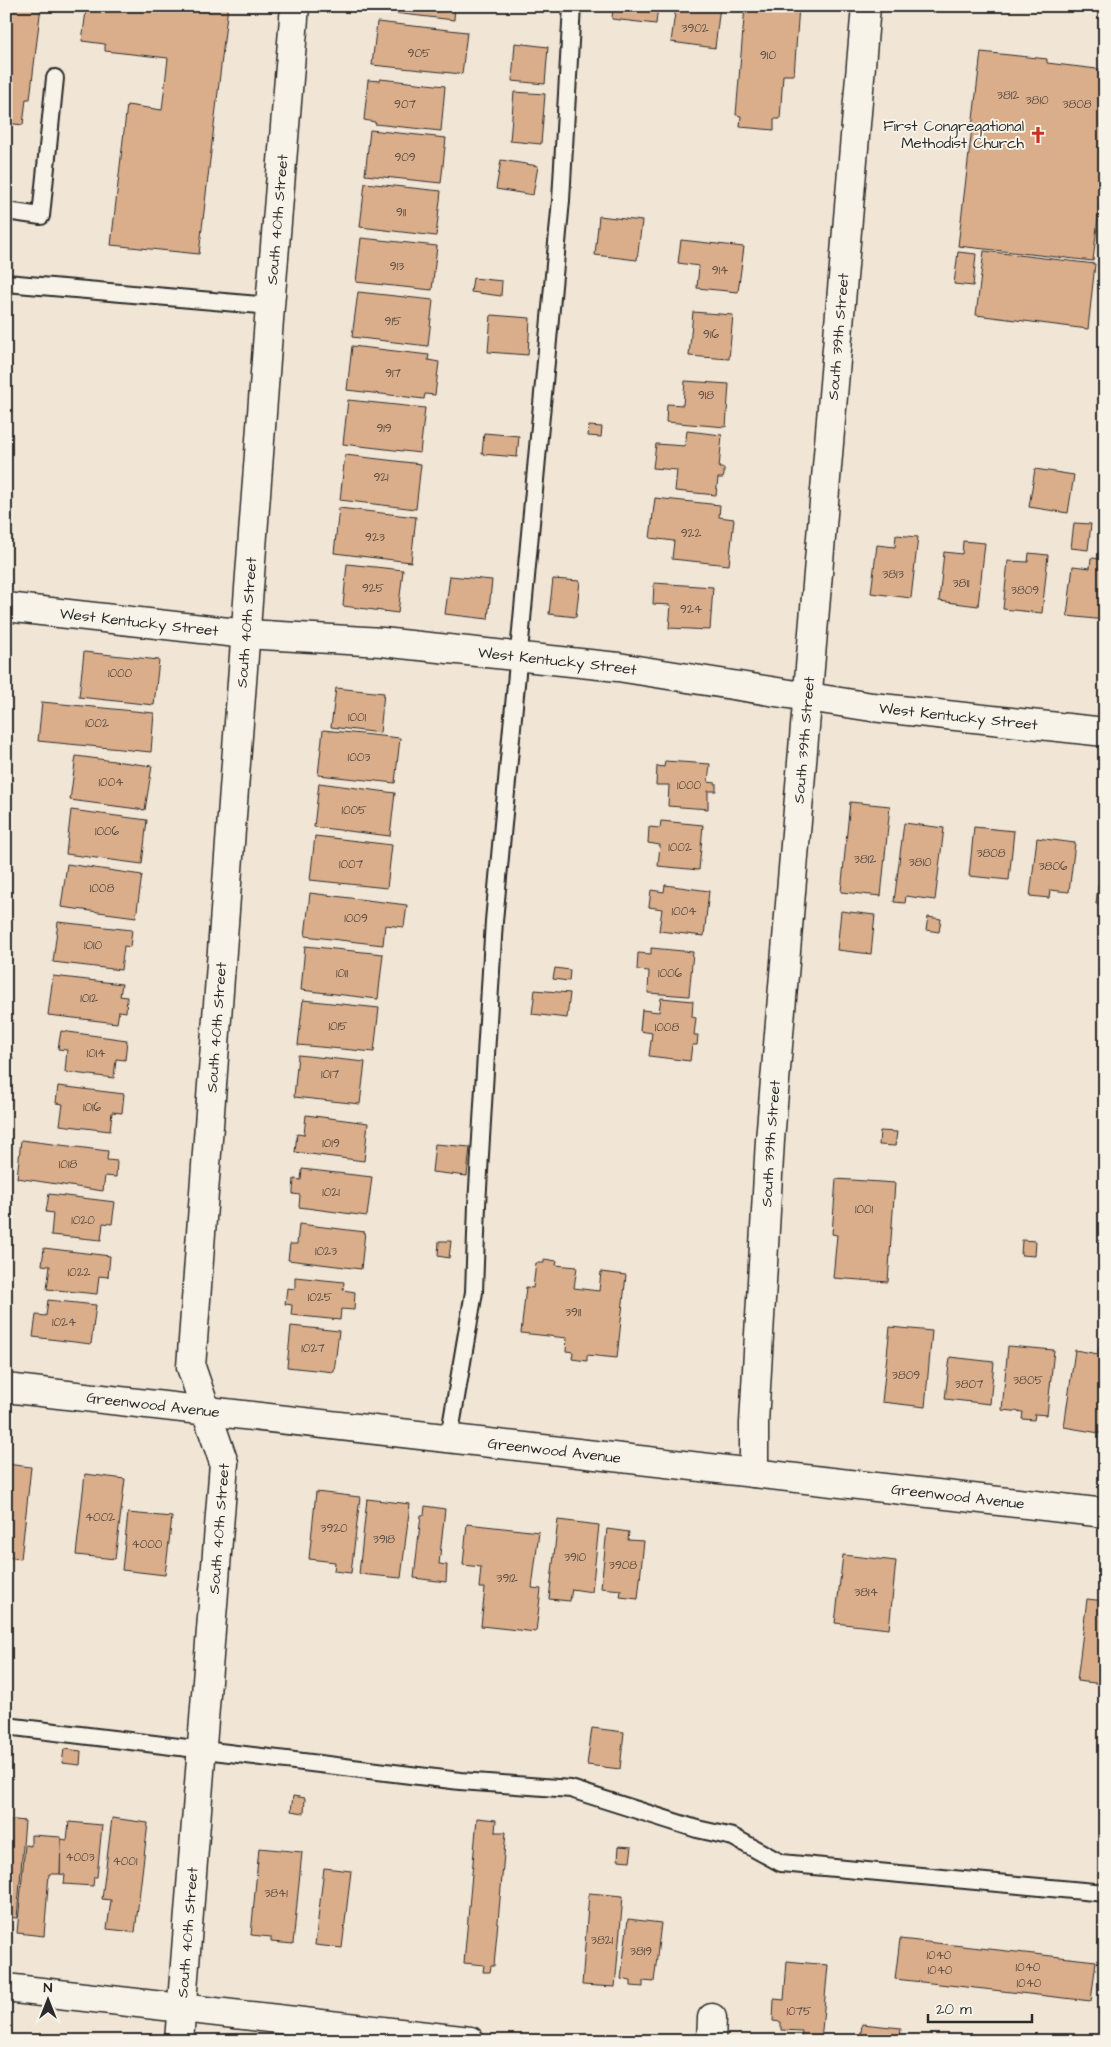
<svg xmlns="http://www.w3.org/2000/svg" width="1111" height="2047" viewBox="0 0 1111 2047" font-family="'Architects Daughter',sans-serif">
<style>
.building{fill:#dbae8b;stroke:#2b2b2b}
.lines{fill:none;stroke-linecap:round;stroke-linejoin:round}
.lane-casing{stroke:#2b2b2b;stroke-width:20}
.street-casing{stroke:#2b2b2b;stroke-width:31}
.lane{stroke:#f7f3e8;stroke-width:16}
.street{stroke:#f7f3e8;stroke-width:28}
.labels{text-anchor:middle;stroke-width:4;stroke-linejoin:round;paint-order:stroke}
.number-label{font-size:12px;fill:#574c43}
.poi-label{font-size:15px;fill:#2b2b2b;stroke:#f7f3e8;text-anchor:end}
.street-label{font-size:15px;fill:#2b2b2b;stroke:#f7f3e8}
</style>
<rect width="100%" height="100%" fill="#f1e5d5"/>
<filter id="ink" filterUnits="userSpaceOnUse"><feTurbulence type="fractalNoise" baseFrequency=".02" numOctaves="2"/><feDisplacementMap in="SourceGraphic" scale="10" xChannelSelector="R" yChannelSelector="G"/><feConvolveMatrix kernelMatrix="1 2 1 2 8 2 1 2 1" color-interpolation-filters="sRGB"/></filter>
<g filter="url(#ink)">
<g class="building">
<path d="M6 6H41L30 99H26L23 125 6 123Z"/>
<path d="M41 6H228L199 254 111 245 127 105 162 110 168 58 105 51V44L82 41 86 11Z"/>
<path d="M377 6H455L454 20 377 11Z"/>
<path d="M613 6H658L656 24 612 19Z"/>
<path d="M676 6H720L715 48 671 42Z"/>
<path d="M745 6H799L794 75H783L780 119H774V130L740 127 741 116 736 115Z"/>
<path d="M377 22 467 32 462 74 372 65Z"/>
<path d="M515 43 548 47 545 84 512 81Z"/>
<path d="M981 52 1047 59V63L1105 70V157L1093 261 958 246Z"/>
<path d="M380 79 445 86 441 131 375 124V122L364 120 368 80 380 81Z"/>
<path d="M514 92 545 94 541 144 510 141Z"/>
<path d="M370 130 446 138 441 183 365 175Z"/>
<path d="M501 160 538 166 533 195 496 189Z"/>
<path d="M365 183 441 191 436 236 360 227Z"/>
<path d="M599 216 642 221 637 260 595 255Z"/>
<path d="M361 238 437 246 432 290 356 282Z"/>
<path d="M681 240 744 247 738 292 697 288 699 266 678 263Z"/>
<path d="M984 251 1095 264 1088 329 976 315Z"/>
<path d="M958 252 976 254 973 286 954 284Z"/>
<path d="M473 278 502 281 501 296 471 292Z"/>
<path d="M358 292 433 300 428 346 352 337Z"/>
<path d="M693 312 733 315 729 359 689 356Z"/>
<path d="M491 315 530 318 528 355 488 352Z"/>
<path d="M352 346 429 355 428 360 439 362 435 395 425 394 424 399 347 390Z"/>
<path d="M685 381 729 384 726 427 666 422 667 404 683 405Z"/>
<path d="M348 400 425 408 420 453 343 444Z"/>
<path d="M589 426 602 427 601 437 588 436Z"/>
<path d="M687 431 722 435 719 468H724V475L723 478H718L716 495 675 491 677 470 653 468 656 444 685 446Z"/>
<path d="M484 433 519 436 517 457 482 454Z"/>
<path d="M345 455 421 464 416 509 340 500Z"/>
<path d="M1035 469 1074 475 1068 513 1029 507Z"/>
<path d="M655 498 720 505 719 517 734 519 729 565 672 559 674 541 650 538Z"/>
<path d="M339 508 416 517 411 562 334 553Z"/>
<path d="M1074 523 1091 524 1088 550 1071 548Z"/>
<path d="M896 535 918 537 911 598 871 593 877 545 895 547Z"/>
<path d="M963 541 985 543 978 606 939 601 944 552 962 554Z"/>
<path d="M1029 553 1048 555 1042 613 1003 609 1008 561 1028 562Z"/>
<path d="M1091 558 1105 559V620L1067 616 1073 566 1090 568Z"/>
<path d="M347 564 403 570 398 613 343 606Z"/>
<path d="M450 576 492 580 488 619 445 614Z"/>
<path d="M553 579 580 581 576 617 549 614Z"/>
<path d="M654 583 713 587 710 630 669 628 671 605 653 604Z"/>
<path d="M84 652 159 660 154 705 79 697Z"/>
<path d="M336 688 384 693 380 733 331 727Z"/>
<path d="M42 702 154 713 151 752 38 741Z"/>
<path d="M323 730 400 738 395 783 318 775Z"/>
<path d="M76 756 152 766 145 810 70 800Z"/>
<path d="M665 761 710 764 708 782 716 783V791H708V809L668 806 669 785H656L657 766 664 767Z"/>
<path d="M319 783 395 793 390 836 314 827Z"/>
<path d="M850 802 890 806 881 896 841 892Z"/>
<path d="M71 810 147 820 142 864 66 854Z"/>
<path d="M661 821 703 825 699 870 658 866 660 845 648 843 649 827 660 828Z"/>
<path d="M904 823 944 828 935 900 906 896 905 903 894 902Z"/>
<path d="M974 827 1014 831 1009 880 969 876Z"/>
<path d="M315 836 392 845 387 888 310 880Z"/>
<path d="M1037 838 1075 843 1069 892 1050 890 1049 898 1030 896Z"/>
<path d="M1103 845H1105V905L1096 904Z"/>
<path d="M67 864 142 875 136 917 61 907Z"/>
<path d="M665 885 709 891 704 936 659 931 662 909 649 907 651 890 664 892Z"/>
<path d="M310 893 407 905 404 927 385 925 383 945 305 936Z"/>
<path d="M841 911 875 915 871 954 837 950Z"/>
<path d="M928 917 941 919 939 932 926 930Z"/>
<path d="M58 922 132 930 130 947 124 946 121 970 53 962Z"/>
<path d="M305 946 383 954 378 999 301 990Z"/>
<path d="M651 948 693 952 689 996 648 993 649 971 637 970 638 953 651 954Z"/>
<path d="M555 968 570 970 569 981 553 979Z"/>
<path d="M53 976 122 984 120 996 127 997 126 1012 119 1011 117 1023 48 1015Z"/>
<path d="M535 990 570 993 567 1018 532 1014Z"/>
<path d="M661 998 693 1001 692 1017 696 1018 694 1035H698L697 1045H692L690 1061 649 1056 652 1033 640 1031 642 1010 659 1012Z"/>
<path d="M303 1000 379 1008 374 1052 298 1045Z"/>
<path d="M61 1031 127 1040 125 1060 116 1059 114 1078 65 1072 67 1050 58 1049Z"/>
<path d="M298 1055 365 1062 360 1104 294 1097Z"/>
<path d="M6 1056 13 1057 11 1072H6Z"/>
<path d="M58 1086 124 1094 122 1113 112 1112 110 1131 60 1125 63 1104 56 1103Z"/>
<path d="M306 1115 368 1123 364 1161 295 1152 297 1134 304 1135Z"/>
<path d="M880 1131 897 1132 895 1146 879 1145Z"/>
<path d="M21 1140 108 1151 107 1160 117 1161 116 1177 105 1176 103 1191 17 1178Z"/>
<path d="M435 1144 470 1147 467 1176 432 1172Z"/>
<path d="M302 1169 372 1177 367 1216 299 1207 300 1195 293 1194V1191L294 1179 301 1180Z"/>
<path d="M836 1179 895 1183 888 1282 833 1278 837 1235 832 1234Z"/>
<path d="M49 1194 115 1202 112 1224 103 1223 101 1240 51 1235 53 1213 46 1212Z"/>
<path d="M299 1224 365 1232 361 1269 288 1260 290 1244H297Z"/>
<path d="M1022 1240 1036 1241 1035 1256 1021 1255Z"/>
<path d="M439 1241H451L449 1258 438 1256Z"/>
<path d="M44 1248 110 1256 108 1277 99 1276 97 1294 47 1289 50 1266 42 1265Z"/>
<path d="M544 1259 557 1261 556 1265 577 1267 574 1288 599 1291 601 1272 626 1275 617 1358 587 1355V1361L572 1359 573 1352 566 1351 567 1338 521 1333 526 1287 533 1288 536 1263H544Z"/>
<path d="M295 1277 344 1282 343 1290 355 1292 354 1310 341 1309 340 1320 291 1315 292 1305 285 1304 287 1288 295 1289Z"/>
<path d="M48 1300 96 1305 91 1344 33 1337 36 1315 46 1316Z"/>
<path d="M291 1326 339 1331 334 1372 287 1367Z"/>
<path d="M890 1327 932 1331 925 1407 882 1402Z"/>
<path d="M1099 1345H1105V1434L1064 1427 1075 1350 1098 1354Z"/>
<path d="M1008 1346 1054 1350 1047 1415 1035 1414 1034 1420 1022 1419 1023 1412 1002 1410Z"/>
<path d="M950 1357 994 1362 990 1404 945 1399Z"/>
<path d="M6 1464 31 1467 21 1559 6 1557Z"/>
<path d="M85 1474 125 1479 115 1559 76 1555Z"/>
<path d="M316 1492 360 1497 351 1573 334 1571 335 1562 309 1559Z"/>
<path d="M367 1499 410 1504 401 1578 359 1574Z"/>
<path d="M425 1506 445 1509 439 1564 447 1565 446 1582 414 1578 421 1515H424Z"/>
<path d="M128 1513 172 1517 165 1575 122 1570Z"/>
<path d="M558 1520 599 1525 592 1592 572 1589 570 1601 549 1599Z"/>
<path d="M467 1524 539 1532 532 1588 541 1589 536 1632 481 1626 485 1588H479L481 1567 463 1565Z"/>
<path d="M607 1529 629 1532 628 1540 644 1541 638 1599 620 1597 621 1590 601 1588Z"/>
<path d="M843 1555 896 1561 889 1629 835 1623Z"/>
<path d="M1087 1599 1105 1601 1104 1684 1077 1681Z"/>
<path d="M592 1728 624 1732 620 1769 587 1765Z"/>
<path d="M64 1749 81 1751 80 1765 62 1763Z"/>
<path d="M293 1796 305 1798 304 1813 291 1811Z"/>
<path d="M112 1818 148 1823 135 1932 107 1929 111 1900 102 1899Z"/>
<path d="M477 1818 496 1820 495 1832H506L494 1966H491L490 1972H483L484 1965 464 1963Z"/>
<path d="M6 1819 25 1821 17 1918 6 1917Z"/>
<path d="M69 1822 102 1825 97 1877H94L93 1886 64 1884 65 1875 60 1874 61 1839 67 1840Z"/>
<path d="M31 1835 61 1837 60 1874H49L44 1936 17 1933 25 1845 31 1846Z"/>
<path d="M619 1846 632 1847 630 1861 618 1860Z"/>
<path d="M259 1848 302 1852 293 1944 271 1942V1937L251 1935Z"/>
<path d="M324 1868 351 1871 342 1948 315 1945Z"/>
<path d="M589 1893 623 1896 615 1987 582 1985Z"/>
<path d="M628 1919 661 1923 654 1982 643 1981V1987L631 1986V1981L621 1979Z"/>
<path d="M900 1939 1096 1961 1091 2001 895 1979Z"/>
<path d="M787 1961 828 1965 821 2041H801L802 2031 781 2030V2022L773 2021 774 1999 784 2000Z"/>
<path d="M862 2024 901 2028 900 2041H860Z"/>
</g>
<g class="lines">
<g class="lane-casing">
<g id="lane">
<path d="M6 211 41 216 55 78"/>
<path d="M6 283 270 306"/>
<path d="M449 1438 474 1292 477 1205 494 921 561 200 572 6"/>
<path d="M6 1726 460 1781 571 1789 697 1829 733 1837 781 1863 1105 1893"/>
</g>
</g>
<g class="street-casing">
<g id="street">
<path id="s1" d="M6 607 246 634 382 642 618 667 872 707 1105 732"/>
<path id="s2" d="M6 1388 1105 1513"/>
<path id="s3" d="M754 1473V1423L770 1140 866 6"/>
<path d="M6 1988 470 2041"/>
<path id="s4" d="M179 2041 224 1463 191 1367 270 306 295 6"/>
<path d="M711 2041 712 2018"/>
</g>
</g>
<use href="#lane" class="lane"/>
<use href="#street" class="street"/>
</g>
</g>
<defs>
<g id="church-bare" transform="scale(1.35)"><path d="M-1.2-6h2.4v3.5h3.3v2.4h-3.3V6h-2.4V-.1h-3.3v-2.4h3.3Z" fill="#c8321e" stroke="#f7f3e8" stroke-width="2.5" paint-order="stroke"/></g>
</defs>
<g fill-rule="evenodd">
<use href="#church-bare" x="1038" y="135"/>
</g>
<g class="labels">
<g class="number-label">
<text x="695" y="32">3902</text>
<text x="419" y="57">905</text>
<text x="768" y="59">910</text>
<text x="1008" y="99">3812</text>
<text x="1037" y="104">3810</text>
<text x="405" y="108">907</text>
<text x="1077" y="108">3808</text>
<text x="405" y="161">909</text>
<text x="401" y="216">911</text>
<text x="397" y="270">913</text>
<text x="720" y="274">914</text>
<text x="393" y="325">915</text>
<text x="711" y="338">916</text>
<text x="393" y="377">917</text>
<text x="706" y="399">918</text>
<text x="384" y="432">919</text>
<text x="381" y="481">921</text>
<text x="691" y="537">922</text>
<text x="375" y="541">923</text>
<text x="893" y="578">3813</text>
<text x="961" y="587">3811</text>
<text x="373" y="592">925</text>
<text x="1025" y="594">3809</text>
<text x="691" y="613">924</text>
<text x="120" y="677">1000</text>
<text x="357" y="721">1001</text>
<text x="97" y="727">1002</text>
<text x="359" y="761">1003</text>
<text x="111" y="786">1004</text>
<text x="689" y="789">1000</text>
<text x="354" y="814">1005</text>
<text x="107" y="835">1006</text>
<text x="680" y="851">1002</text>
<text x="991" y="857">3808</text>
<text x="865" y="863">3812</text>
<text x="920" y="866">3810</text>
<text x="351" y="868">1007</text>
<text x="1053" y="870">3806</text>
<text x="102" y="892">1008</text>
<text x="684" y="915">1004</text>
<text x="356" y="922">1009</text>
<text x="93" y="949">1010</text>
<text x="342" y="977">1011</text>
<text x="670" y="977">1006</text>
<text x="89" y="1002">1012</text>
<text x="338" y="1030">1015</text>
<text x="667" y="1031">1008</text>
<text x="96" y="1057">1014</text>
<text x="330" y="1078">1017</text>
<text x="92" y="1111">1016</text>
<text x="331" y="1147">1019</text>
<text x="68" y="1168">1018</text>
<text x="331" y="1196">1021</text>
<text x="864" y="1213">1001</text>
<text x="83" y="1224">1020</text>
<text x="326" y="1255">1023</text>
<text x="79" y="1276">1022</text>
<text x="320" y="1301">1025</text>
<text x="573" y="1316">3911</text>
<text x="64" y="1326">1024</text>
<text x="313" y="1352">1027</text>
<text x="906" y="1379">3809</text>
<text x="1028" y="1384">3805</text>
<text x="969" y="1388">3807</text>
<text x="100" y="1521">4002</text>
<text x="334" y="1532">3920</text>
<text x="384" y="1543">3918</text>
<text x="147" y="1548">4000</text>
<text x="575" y="1561">3910</text>
<text x="623" y="1569">3908</text>
<text x="507" y="1582">3912</text>
<text x="866" y="1596">3814</text>
<text x="80" y="1861">4003</text>
<text x="125" y="1865">4001</text>
<text x="276" y="1897">3841</text>
<text x="602" y="1944">3821</text>
<text x="641" y="1955">3819</text>
<text x="939" y="1959">1040</text>
<text x="1028" y="1971">1040</text>
<text x="940" y="1974">1040</text>
<text x="1029" y="1987">1040</text>
<text x="799" y="2015">1075</text>
</g>
<g class="poi-label">
<text x="1024" y="131">First Congregational<tspan x="1024" dy="17">Methodist Church</tspan></text>
</g>
<g class="street-label">
<text dy="5" stroke="none"><textPath href="#s4" startOffset="1832">South 40th Street</textPath></text>
<text dy="5" stroke="none"><textPath href="#s3" startOffset="1140">South 39th Street</textPath></text>
<text dy="5" stroke="none"><textPath href="#s1" startOffset="134">West Kentucky Street</textPath></text>
<text dy="5" stroke="none"><textPath href="#s4" startOffset="1428">South 40th Street</textPath></text>
<text dy="5" stroke="none"><textPath href="#s1" startOffset="554">West Kentucky Street</textPath></text>
<text dy="5" stroke="none"><textPath href="#s1" startOffset="959">West Kentucky Street</textPath></text>
<text dy="5" stroke="none"><textPath href="#s3" startOffset="735">South 39th Street</textPath></text>
<text dy="5" stroke="none"><textPath href="#s4" startOffset="1022">South 40th Street</textPath></text>
<text dy="5" stroke="none"><textPath href="#s3" startOffset="330">South 39th Street</textPath></text>
<text dy="5" stroke="none"><textPath href="#s2" startOffset="148">Greenwood Avenue</textPath></text>
<text dy="5" stroke="none"><textPath href="#s2" startOffset="552">Greenwood Avenue</textPath></text>
<text dy="5" stroke="none"><textPath href="#s2" startOffset="958">Greenwood Avenue</textPath></text>
<text dy="5" stroke="none"><textPath href="#s4" startOffset="514">South 40th Street</textPath></text>
<text dy="5" stroke="none"><textPath href="#s4" startOffset="109">South 40th Street</textPath></text>
</g>
</g>
<rect width="1111" height="2047" fill="none" stroke="#f7f3e8" stroke-width="25"/>
<rect x="12" y="12" width="1086" height="2022" fill="none" stroke="#2b2b2b" stroke-width="2" filter="url(#ink)"/>
<g transform="translate(48 2000)" stroke="#f7f3e8" stroke-width="4" paint-order="stroke">
<path d="M0-4L9 19L0 12L-9 19Z" fill="#2b2b2b"/>
<text y="-8" font-size="14" font-weight="bold" text-anchor="middle" fill="#2b2b2b">N</text>
</g>
<path d="M928 2014v8h104v-8" fill="none" stroke="#2b2b2b" stroke-width="2.5"/>
<text x="936" y="2014" font-size="15" fill="#2b2b2b" stroke="#f7f3e8" stroke-width="4" paint-order="stroke">20 m</text>
</svg>
